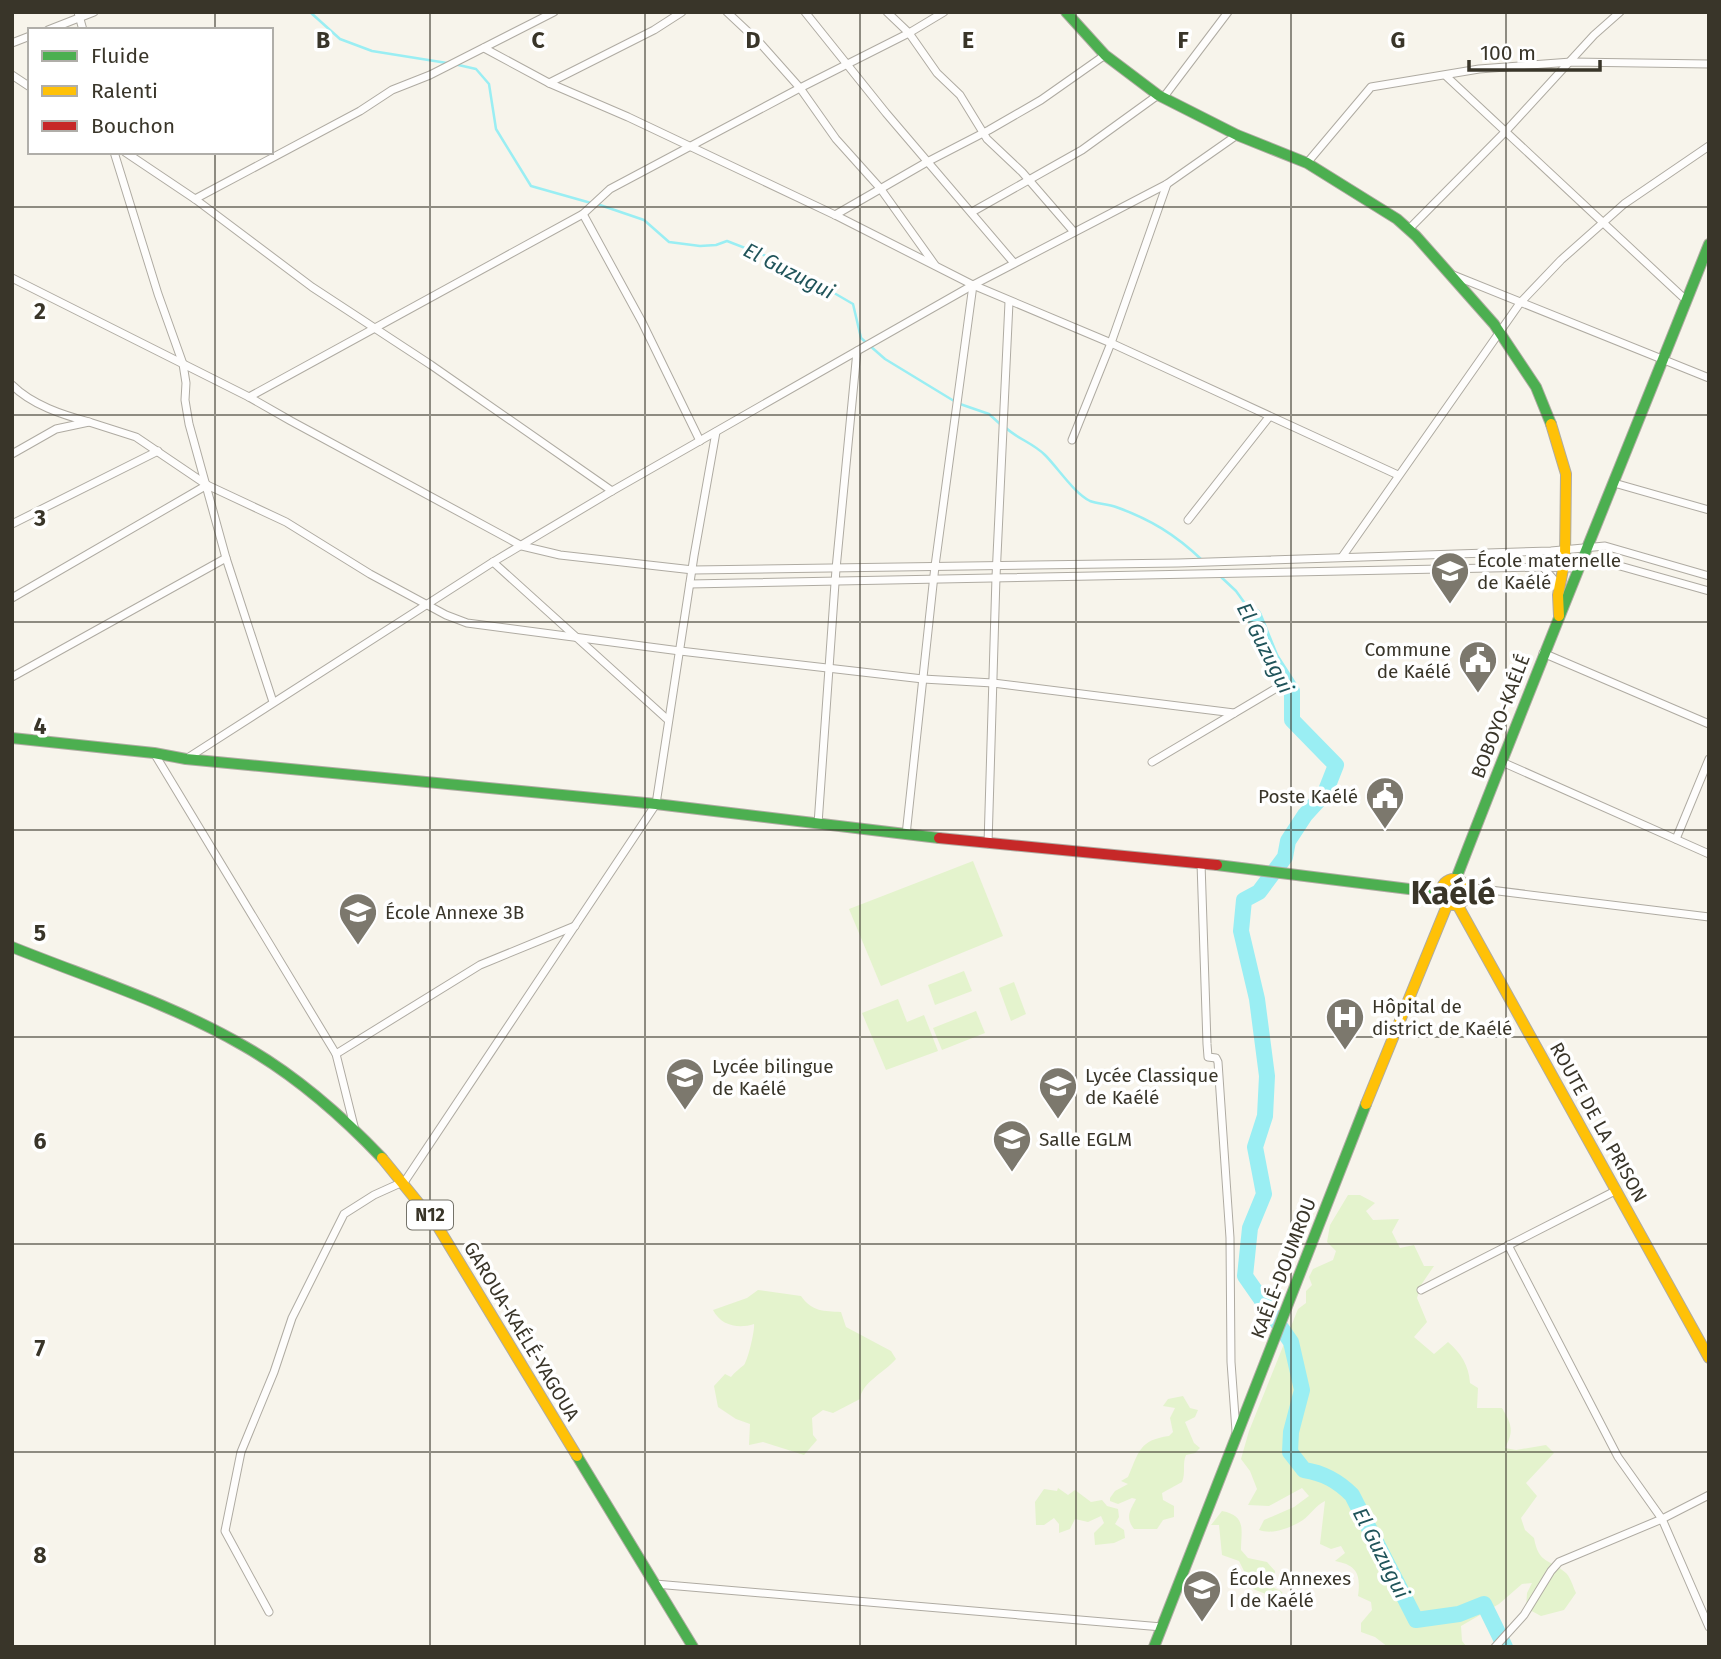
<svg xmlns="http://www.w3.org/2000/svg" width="1721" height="1659" viewBox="0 0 1721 1659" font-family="'Fira Sans',sans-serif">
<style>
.green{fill:#e4f3cd}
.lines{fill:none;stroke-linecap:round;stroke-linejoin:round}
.stream{stroke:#9aeef3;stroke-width:2.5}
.river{stroke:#9aeef3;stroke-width:16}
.street-casing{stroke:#afaba2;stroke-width:9}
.fast-casing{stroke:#afaba2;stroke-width:12}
.slow-casing{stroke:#afaba2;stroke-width:12}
.jam-casing{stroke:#afaba2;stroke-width:12}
.street{stroke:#fefdfc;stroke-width:7}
.fast{stroke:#4caf50;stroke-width:10}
.slow{stroke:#ffc107;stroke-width:10}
.jam{stroke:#c62828;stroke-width:10}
.grid{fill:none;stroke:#393529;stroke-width:2;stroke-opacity:0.55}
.labels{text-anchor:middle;stroke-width:7;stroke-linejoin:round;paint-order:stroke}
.shield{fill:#fff;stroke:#747269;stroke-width:2}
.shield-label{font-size:18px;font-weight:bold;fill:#393529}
.poi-label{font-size:19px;fill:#393529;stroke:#fff;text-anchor:start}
.street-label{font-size:19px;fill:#393529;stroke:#fff}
.water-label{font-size:21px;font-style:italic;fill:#20545a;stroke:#fff}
.town-label{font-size:33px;font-weight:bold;fill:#393529;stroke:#fff}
.grid-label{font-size:23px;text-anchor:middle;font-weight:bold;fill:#393529;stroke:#fff;stroke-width:7;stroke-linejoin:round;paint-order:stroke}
</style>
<rect width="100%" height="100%" fill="#f7f4eb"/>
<g class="green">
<path d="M973 861 1003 936 881 986 849 909Z"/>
<path d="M964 971 972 991 935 1005 928 985Z"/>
<path d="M1014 982 1026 1014 1011 1021 999 988Z"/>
<path d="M898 999 907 1022 924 1015 938 1051 886 1070 862 1013Z"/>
<path d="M976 1011 985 1033 942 1050 933 1028Z"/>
<path d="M1348 1195H1360L1375 1203 1366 1211 1373 1220 1399 1219 1392 1232 1400 1248 1414 1245 1424 1266H1434L1421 1285 1417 1298 1427 1322 1414 1337 1434 1354 1448 1342C1461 1353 1469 1366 1470 1383L1478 1388 1477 1408H1502C1512 1425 1514 1431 1505 1448L1516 1450 1546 1445 1554 1453 1526 1483 1537 1496 1521 1518 1525 1530 1534 1538C1539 1565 1549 1558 1566 1573 1571 1578 1573 1587 1576 1593L1564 1610 1541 1616 1526 1608 1527 1593 1532 1583 1522 1584 1499 1604 1461 1626 1462 1641 1467 1647H1388L1375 1637 1361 1632V1623L1372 1610 1371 1602 1358 1596C1361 1574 1357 1565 1335 1561L1345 1553 1341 1546 1331 1549 1320 1544 1325 1501C1315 1506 1311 1514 1303 1520 1290 1528 1273 1535 1259 1530L1264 1520 1294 1507 1309 1496 1302 1488 1269 1506 1248 1505 1257 1489 1250 1471 1241 1459 1249 1431 1298 1309 1306 1303V1291L1312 1285 1309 1277 1313 1269 1333 1260 1336 1251 1327 1242 1330 1225Z"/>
<path d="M758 1290 801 1296C812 1312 824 1311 841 1312L846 1327 891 1351 896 1359C884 1373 862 1382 860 1399L833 1413 823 1410 812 1418 813 1435 817 1440 804 1455 763 1442 749 1445 750 1424 736 1419 718 1407 714 1386 725 1374 731 1377C735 1372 739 1369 744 1365 748 1360 755 1330 754 1324 739 1329 721 1326 713 1310L747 1298Z"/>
<path d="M1183 1396 1190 1408 1198 1410 1195 1417 1185 1422 1194 1443 1200 1448 1195 1453 1186 1455C1182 1464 1186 1472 1182 1482L1162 1493 1163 1500 1174 1506V1517L1163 1520 1157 1529H1134C1125 1517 1130 1511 1136 1499L1132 1498 1118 1504 1110 1501V1498L1115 1491 1128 1484 1121 1481 1128 1477C1139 1452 1139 1440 1169 1436L1173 1432 1170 1418 1175 1408 1163 1406 1168 1399Z"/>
<path d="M1058 1488 1068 1495 1075 1490 1091 1502 1102 1500 1107 1506 1118 1509 1119 1517 1115 1524 1124 1530 1125 1538 1114 1543 1095 1545 1094 1533 1104 1523 1101 1516 1088 1522 1075 1519 1070 1529 1059 1533V1524L1054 1518 1044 1525H1036L1035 1502 1044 1489 1057 1491Z"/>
<path d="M1222 1511C1247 1516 1241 1530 1241 1550L1248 1558 1267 1562 1275 1571 1274 1588 1281 1591 1287 1599 1286 1607 1279 1611 1271 1605V1596L1253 1589 1239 1561 1222 1555 1219 1525H1211Z"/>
</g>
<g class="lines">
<g class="stream">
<path d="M310 12 340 39 372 51 447 63"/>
<path d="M454 64 476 69 489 84 496 129 531 186 591 203"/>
<path d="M597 204 644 220 669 242 700 246 716 245 727 241 779 261 853 304 861 338 885 359 954 401"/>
<path d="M960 404 989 414 1000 424"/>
<path d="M1006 428C1018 439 1033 443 1045 455 1058 468 1074 493 1090 501 1098 504 1108 504 1116 507 1150 519 1176 535 1202 560"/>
<path d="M1220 576 1236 591 1254 616"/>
</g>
<path class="river" d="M1254 616 1271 658 1292 691V720L1336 765 1325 793 1305 815 1288 841 1285 857 1259 892 1244 900 1241 931 1257 999 1267 1076 1265 1116 1255 1147 1264 1194 1250 1228 1245 1276 1291 1342 1302 1390 1291 1432 1290 1452 1304 1470C1324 1473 1338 1481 1352 1495L1416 1620 1459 1614 1484 1604 1505 1647"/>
<g class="street-casing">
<g id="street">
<path d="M78 12 83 30"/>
<path d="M727 12 760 43 800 88 836 139 880 188 935 265"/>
<path d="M805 12 886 113 1014 263"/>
<path d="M887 12 909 33 937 73 960 95 987 139 1022 172 1074 232"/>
<path d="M48 30 94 12"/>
<path d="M12 43 30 36"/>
<path d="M484 48 549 83 628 117 835 215 973 285 1111 343 1398 475"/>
<path d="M12 75 30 87"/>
<path d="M1446 76 1687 301"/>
<path d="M549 83 654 30 682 12"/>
<path d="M1163 98 1228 12"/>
<path d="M114 152 158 294 183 364 186 383 185 400 189 424 226 558 273 702"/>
<path d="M125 152 195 199 312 287 431 365 612 491"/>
<path d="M1307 163 1371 87 1479 69 1571 62 1709 64"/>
<path d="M195 199 360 111 392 90 430 75 554 12"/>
<path d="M972 212 1082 150 1158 95"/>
<path d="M583 214 642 322 700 441"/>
<path d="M835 215 927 162 989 130 1041 100 1105 55"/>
<path d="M1409 229 1506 131 1594 35 1620 12"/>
<path d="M1453 275 1709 378"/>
<path d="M12 278 249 397 291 421 522 546 560 555 693 570 1178 563 1551 551 1605 546 1709 576"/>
<path d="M12 385C32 405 63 415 89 422L56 429 12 454"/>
<path d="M249 397 583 214 610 189 800 88 909 33 944 12"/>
<path d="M89 422 136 437 207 485 286 522 370 574 446 615 467 623 680 651 923 679 993 683 1234 713"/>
<path d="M1072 440 1111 343 1167 184"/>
<path d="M1614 483 1709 510"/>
<path d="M1188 520 1269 417"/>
<path d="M12 524 158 451"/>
<path d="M1342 557 1520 303 1561 260 1624 204 1709 146"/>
<path d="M493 562 668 720"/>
<path d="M1543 567 1555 581 1557 589"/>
<path d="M690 584 1543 567 1573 568 1595 559 1709 591"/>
<path d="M12 598 207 485"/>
<path d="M1543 653 1709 724"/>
<path d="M12 677 226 558"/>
<path d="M154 753 336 1054 355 1130"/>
<path d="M186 759 493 562 612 491 857 351"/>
<path d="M1152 762 1280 686"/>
<path d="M1502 762 1709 854"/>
<path d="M818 824 836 569 857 351 973 285 1167 184 1237 135"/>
<path d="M906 835 935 566 973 285"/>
<path d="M1676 839 1709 759"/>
<path d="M988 844 996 577 1009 302"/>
<path d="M1201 863 1207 1044 1208 1057 1216 1058 1218 1062 1230 1238 1231 1362 1236 1431"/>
<path d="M1466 887 1709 917"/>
<path d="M336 1054 480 965 575 926"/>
<path d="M1508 1245 1618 1457 1662 1519 1709 1627"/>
<path d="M1421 1290 1617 1190"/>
<path d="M655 1584 1162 1627"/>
<path d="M269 1612 225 1531 241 1452 274 1372 292 1318 344 1214 374 1195 405 1181 656 804 694 556 716 432"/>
<path d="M1495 1647 1524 1615 1551 1571 1559 1562 1662 1519 1709 1495"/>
</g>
</g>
<g class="fast-casing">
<g id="fast">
<path d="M1066 12 1105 55 1158 95 1237 135 1307 163 1397 219 1416 236 1494 324 1536 387 1551 424"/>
<path d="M12 738 154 753 186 759 656 804 939 838"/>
<path d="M1217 865 1441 893"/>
<path d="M1456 879C1538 666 1625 456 1709 244"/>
<path d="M12 947C89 978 172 1004 244 1046 295 1075 342 1116 382 1158"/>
<path d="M577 1456 693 1647"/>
<path d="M1154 1647 1366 1104"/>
</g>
</g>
<g class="slow-casing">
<g id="slow">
<path d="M1551 424 1566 474 1565 559 1558 595 1559 616"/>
<circle cx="1454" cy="892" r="13"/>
<path d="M1457 904 1709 1358"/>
<path d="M1366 1104 1448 903"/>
<path d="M382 1158 438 1227 577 1456"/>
</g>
</g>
<g class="jam-casing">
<path id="jam" d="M939 838 1217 865"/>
</g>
<use href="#street" class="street"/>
<use href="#fast" class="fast"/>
<use href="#slow" class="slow"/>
<use href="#jam" class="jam"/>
</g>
<path class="grid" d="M215 12V30M430 12V1647M645 12V1647M860 12V1647M1076 12V1647M1291 12V1647M1506 12V1647M215 152V1647M12 207H1709M12 415H1709M12 622H1709M12 830H1709M12 1037H1709M12 1244H1709M12 1452H1709"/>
<defs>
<g id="school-pin" transform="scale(2.0125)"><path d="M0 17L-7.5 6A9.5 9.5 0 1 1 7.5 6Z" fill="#7c786d" stroke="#fff"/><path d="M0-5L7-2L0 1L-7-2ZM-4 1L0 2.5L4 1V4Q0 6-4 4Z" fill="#fff"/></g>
<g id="civic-pin" transform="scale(2.0125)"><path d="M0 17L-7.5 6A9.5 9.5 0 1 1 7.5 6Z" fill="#7c786d" stroke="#fff"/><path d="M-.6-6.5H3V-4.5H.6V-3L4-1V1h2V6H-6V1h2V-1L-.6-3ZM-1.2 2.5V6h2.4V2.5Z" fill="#fff"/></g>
<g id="hospital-pin" transform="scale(2.0125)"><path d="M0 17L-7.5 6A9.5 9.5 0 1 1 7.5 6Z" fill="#7c786d" stroke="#fff"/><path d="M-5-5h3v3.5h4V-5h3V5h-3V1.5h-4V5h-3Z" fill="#fff"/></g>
<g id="university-pin" transform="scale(2.0125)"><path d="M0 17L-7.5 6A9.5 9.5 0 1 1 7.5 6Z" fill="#7c786d" stroke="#fff"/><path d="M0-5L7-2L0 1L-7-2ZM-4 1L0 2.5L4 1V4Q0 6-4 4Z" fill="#fff"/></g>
</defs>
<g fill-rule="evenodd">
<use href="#school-pin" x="1450" y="571"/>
<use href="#civic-pin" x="1478" y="660"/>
<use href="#civic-pin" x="1385" y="796"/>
<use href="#school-pin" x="358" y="912"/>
<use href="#hospital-pin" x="1345" y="1017"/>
<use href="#university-pin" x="685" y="1077"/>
<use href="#university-pin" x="1058" y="1086"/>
<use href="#school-pin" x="1012" y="1139"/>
<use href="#school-pin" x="1202" y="1589"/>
</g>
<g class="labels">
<rect class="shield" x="407" y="1200.5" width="46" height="29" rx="5"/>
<g class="shield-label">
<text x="430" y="1221">N12</text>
</g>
<g class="poi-label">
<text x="1477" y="567">École maternelle<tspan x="1477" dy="22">de Kaélé</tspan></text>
<text x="1451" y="656" text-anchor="end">Commune<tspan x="1451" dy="22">de Kaélé</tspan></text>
<text x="1358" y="803" text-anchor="end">Poste Kaélé</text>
<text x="385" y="919">École Annexe 3B</text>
<text x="1372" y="1013">Hôpital de<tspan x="1372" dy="22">district de Kaélé</tspan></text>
<text x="712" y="1073">Lycée bilingue<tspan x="712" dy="22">de Kaélé</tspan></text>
<text x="1085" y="1082">Lycée Classique<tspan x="1085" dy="22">de Kaélé</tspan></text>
<text x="1039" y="1146">Salle EGLM</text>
<text x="1229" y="1585">École Annexes<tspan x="1229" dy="22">I de Kaélé</tspan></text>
</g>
<g class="street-label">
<text transform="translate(1500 716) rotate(-69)" y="7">BOBOYO-KAÉLÉ</text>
<text transform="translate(1599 1122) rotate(61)" y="7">ROUTE DE LA PRISON</text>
<text transform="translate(1283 1268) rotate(-69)" y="7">KAÉLÉ-DOUMROU</text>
<text transform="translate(522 1331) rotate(59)" y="7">GAROUA-KAÉLÉ-YAGOUA</text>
</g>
<g class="water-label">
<text transform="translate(789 271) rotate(27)" y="7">El Guzugui</text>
<text transform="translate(1265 648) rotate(63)" y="7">El Guzugui</text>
<text transform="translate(1381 1553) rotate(63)" y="7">El Guzugui</text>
</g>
<g class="town-label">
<text x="1453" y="904">Kaélé</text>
</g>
</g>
<g class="grid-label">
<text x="323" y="48">B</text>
<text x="538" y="48">C</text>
<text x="753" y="48">D</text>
<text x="968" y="48">E</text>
<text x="1183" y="48">F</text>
<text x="1398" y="48">G</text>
<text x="40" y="319">2</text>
<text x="40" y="526">3</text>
<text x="40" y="734">4</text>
<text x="40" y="941">5</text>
<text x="40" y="1149">6</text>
<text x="40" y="1356">7</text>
<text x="40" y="1563">8</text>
</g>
<rect width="1721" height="1659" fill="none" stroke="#393529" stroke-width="28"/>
<rect x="28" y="28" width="245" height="126" fill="#ffffff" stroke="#b0aea9" stroke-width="2"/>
<rect x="42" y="51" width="35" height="10" fill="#4caf50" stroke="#b0aea9" stroke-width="2"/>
<text x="91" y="63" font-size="21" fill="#393529">Fluide</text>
<rect x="42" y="86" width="35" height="10" fill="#ffc107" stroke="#b0aea9" stroke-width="2"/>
<text x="91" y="98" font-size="21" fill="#393529">Ralenti</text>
<rect x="42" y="121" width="35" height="10" fill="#c62828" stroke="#b0aea9" stroke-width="2"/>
<text x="91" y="133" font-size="21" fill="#393529">Bouchon</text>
<path d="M1469 60v10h131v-10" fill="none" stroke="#393529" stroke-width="3.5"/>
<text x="1480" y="60" font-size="21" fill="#393529" stroke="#ffffff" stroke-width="5" paint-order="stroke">100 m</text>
</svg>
